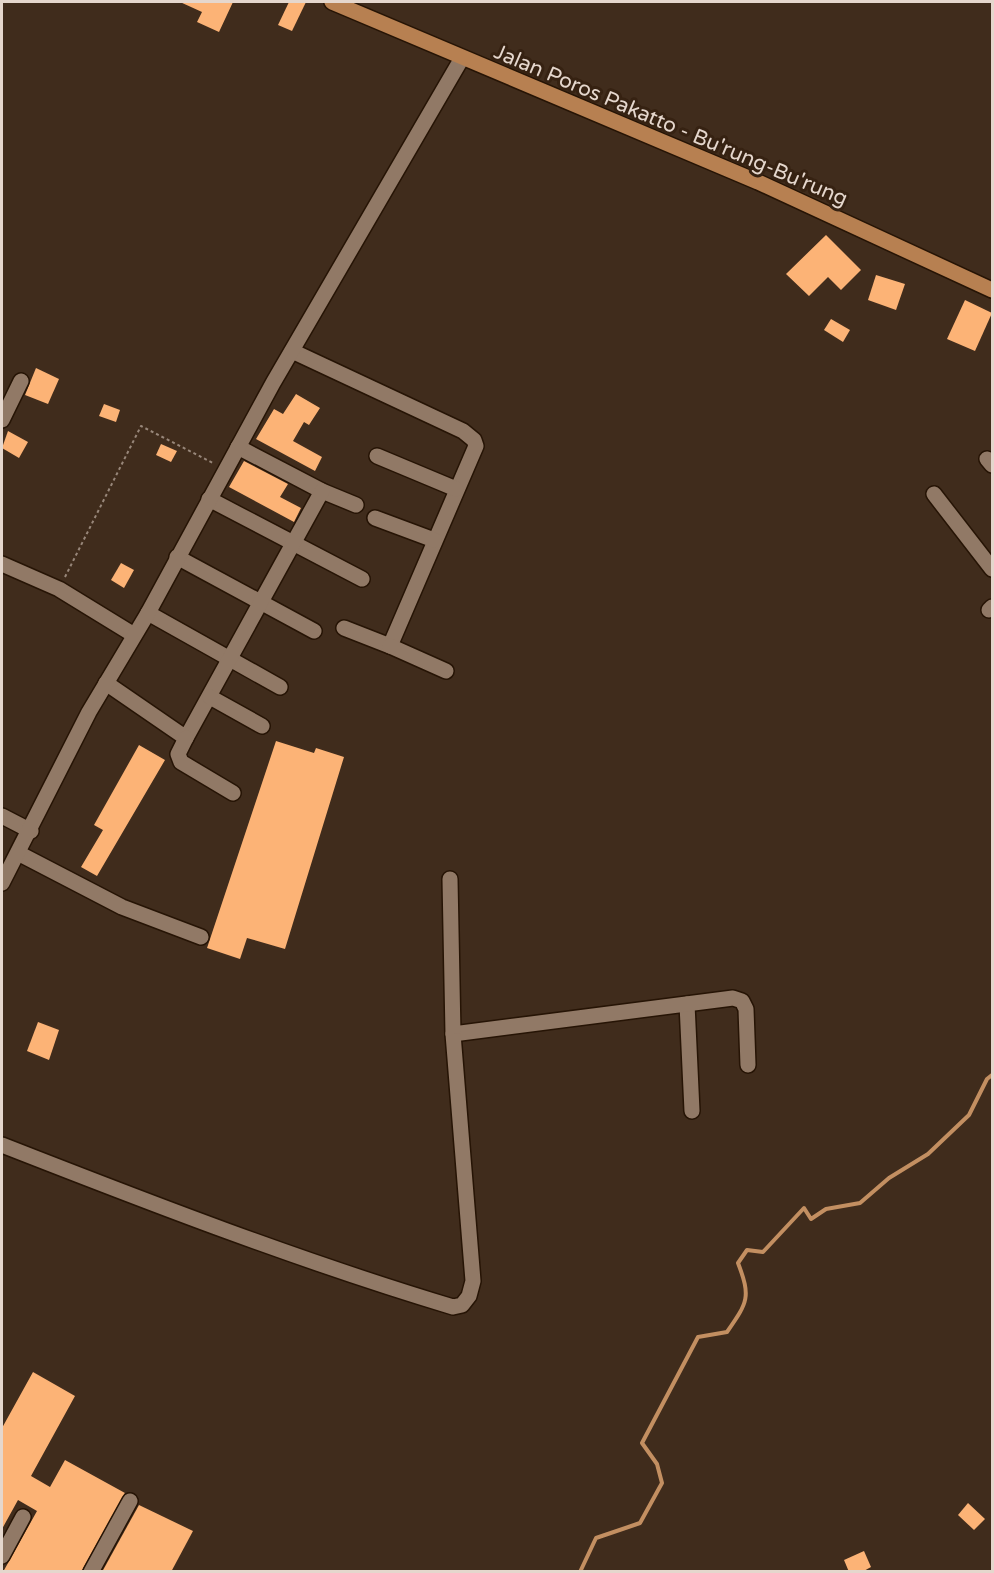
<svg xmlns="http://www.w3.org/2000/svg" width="994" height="1573" viewBox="0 0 994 1573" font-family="'Varela Round',sans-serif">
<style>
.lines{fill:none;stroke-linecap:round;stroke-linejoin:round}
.stream{stroke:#c38f61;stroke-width:4}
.building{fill:#fcb376}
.minor-casing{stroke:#261405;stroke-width:18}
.major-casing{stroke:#261405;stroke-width:18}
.path{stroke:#98877a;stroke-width:2;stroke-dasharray:3 3;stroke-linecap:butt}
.minor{stroke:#917966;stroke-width:15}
.major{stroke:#b78051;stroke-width:15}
.labels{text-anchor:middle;stroke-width:6;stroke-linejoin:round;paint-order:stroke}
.street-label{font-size:21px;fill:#e5d7cd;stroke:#362212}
</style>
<rect width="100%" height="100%" fill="#402c1c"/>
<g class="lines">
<path class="stream" d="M580 1572 596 1538 640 1523 662 1483 657 1464 642 1443 698 1337 727 1332C748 1302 751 1297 738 1263L747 1250 763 1252 804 1208 811 1219 826 1209 860 1203 889 1178 928 1154 969 1115 987 1079 992 1075"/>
</g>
<g class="building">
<path d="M180 2H233L219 32 197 22 202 12Z"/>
<path d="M289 2H306L292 31 278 25Z"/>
<path d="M826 235 861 270 841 290 828 277 809 296 786 274Z"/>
<path d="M876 275 905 284 896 310 868 300Z"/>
<path d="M965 300 992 313 975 351 947 339Z"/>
<path d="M831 319 850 330 843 342 824 330Z"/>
<path d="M36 368 59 379 48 404 25 395Z"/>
<path d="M296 394 320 408 309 425 304 422 293 441 322 457 315 471 256 439 274 409 283 414Z"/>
<path d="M104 404 120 410 116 422 99 416Z"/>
<path d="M8 431 28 442 19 458 2 448Z"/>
<path d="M161 444 177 451 171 462 156 455Z"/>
<path d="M244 461 288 484 280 497 301 508 294 522 229 487Z"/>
<path d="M121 563 134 570 124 588 111 580Z"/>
<path d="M276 741 314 753 316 748 344 757 285 949 247 938 240 959 207 948Z"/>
<path d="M139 745 165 760 97 876 81 867 103 830 94 825Z"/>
<path d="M38 1022 59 1030 49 1060 27 1051Z"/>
<path d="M33 1372 75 1396 31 1476 50 1487 65 1460 125 1493 81 1572H3L37 1511 18 1500 2 1529V1428Z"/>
<path d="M968 1503 985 1519 974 1530 958 1515Z"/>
<path d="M139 1505 193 1531 171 1572H102Z"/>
<path d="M864 1551 871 1567 862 1572H849L844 1560Z"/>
</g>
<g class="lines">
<g class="minor-casing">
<g id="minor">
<path d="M292 351 463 431 474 440 476 446 390 646 344 628"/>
<path d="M2 420 21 381"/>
<path d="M238 447 322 491 356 505"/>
<path d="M377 456 456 489"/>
<path d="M987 459 992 465"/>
<path d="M934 494 992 569"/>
<path d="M209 499 362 579"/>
<path d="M375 518 434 540"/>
<path d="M177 557 314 631"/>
<path d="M2 564 59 589 134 635"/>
<path d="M989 610 992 607"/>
<path d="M148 613 280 687"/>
<path d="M390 646 446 671"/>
<path d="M106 683 186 738 322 491"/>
<path d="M210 697 262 726"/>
<path d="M186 738 178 754 181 762 233 793"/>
<path d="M2 816 31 831"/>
<path d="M18 853 122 907 201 937"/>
<path d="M2 883 89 712 148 613 273 383 462 58"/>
<path d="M687 1004 692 1111"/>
<path d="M453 1034 733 998 742 1001 746 1009 748 1065"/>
<path d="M2 1145C150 1203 300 1261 453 1307L462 1305 469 1296 473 1281 453 1034 450 879"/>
<path d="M2 1556 23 1517"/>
<path d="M91 1572 130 1501"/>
</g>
</g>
<g class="major-casing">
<path id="major" d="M332 2 758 182 992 290"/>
</g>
<path class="path" d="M65 577 141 426 213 463"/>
<use href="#minor" class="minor"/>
<use href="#major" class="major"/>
</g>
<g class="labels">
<g class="street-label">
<text transform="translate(671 125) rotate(23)" y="7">Jalan Poros Pakatto - Bu'rung-Bu'rung</text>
</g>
</g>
<rect width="994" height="1573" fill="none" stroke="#e5d7cd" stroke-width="6"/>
</svg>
